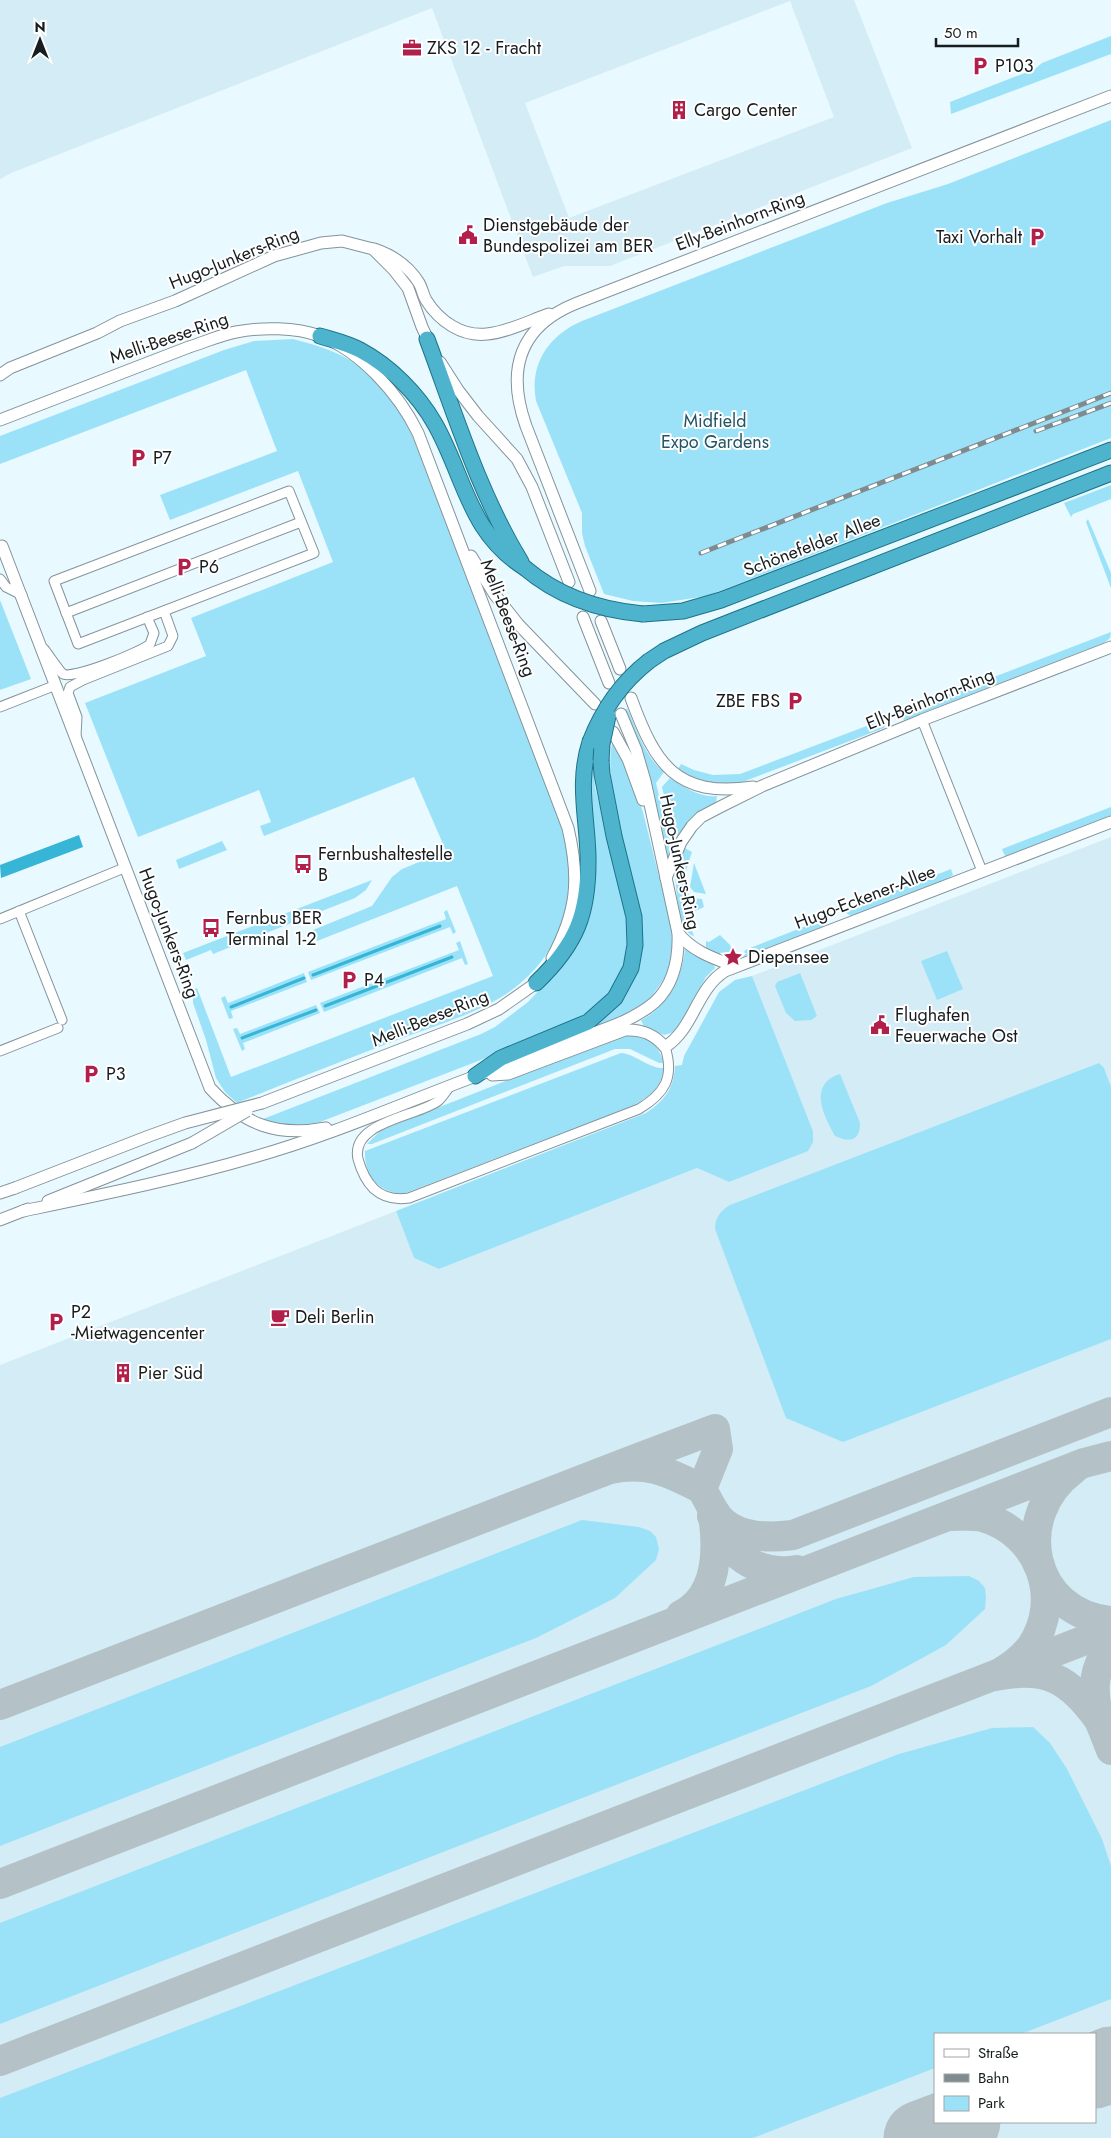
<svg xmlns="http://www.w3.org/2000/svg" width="1111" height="2138" viewBox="0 0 1111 2138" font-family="Jost,sans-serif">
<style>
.built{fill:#d3ecf5;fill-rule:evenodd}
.green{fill:#9be2f9}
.water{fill:#36b5d7}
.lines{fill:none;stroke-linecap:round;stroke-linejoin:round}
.stream{stroke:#36b5d7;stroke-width:3}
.taxiway{stroke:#b4c2c7;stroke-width:30}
.runway{stroke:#b4c2c7;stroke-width:75}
.minor-casing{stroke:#849399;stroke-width:11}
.tertiary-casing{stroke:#849399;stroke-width:13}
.trunk-casing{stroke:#1e7388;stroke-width:17}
.minor{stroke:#fff;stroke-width:9}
.tertiary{stroke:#fff;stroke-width:11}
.trunk{stroke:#4eb4ce;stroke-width:15}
.rail-casing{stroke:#808b8f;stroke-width:5}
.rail{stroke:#fff;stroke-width:3;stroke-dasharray:9;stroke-linecap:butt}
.tertiary-bridge-casing{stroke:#849399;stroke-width:13;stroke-linecap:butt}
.trunk-bridge-casing{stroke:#1e7388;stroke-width:17;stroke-linecap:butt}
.tertiary-bridge{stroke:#fff;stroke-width:11}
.trunk-bridge{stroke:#4eb4ce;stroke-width:15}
.labels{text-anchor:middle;stroke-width:4;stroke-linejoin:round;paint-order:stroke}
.poi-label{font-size:18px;fill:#171d1f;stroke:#fff;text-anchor:start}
.street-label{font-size:18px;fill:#171d1f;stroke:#fff}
.park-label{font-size:18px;fill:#235564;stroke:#fff}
</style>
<rect width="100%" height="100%" fill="#e8f9ff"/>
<g class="built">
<path d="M0 0H854L912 148 610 266H564L533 277 432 8 11 173 0 179ZM790 1 834 117 569 218 525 103Z"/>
<path d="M1111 837V2138H0V1365L396 1211 414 1258 439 1269 697 1168 729 1182 813 1131 752 976ZM935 2034H1095V2122H935Z"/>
</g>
<g class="green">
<path d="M1111 36V54L951 114 950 102 1035 69 1042 63Z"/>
<path d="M1111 120V438L707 596 661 603 633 601 604 594 585 546 582 533V513L536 401C529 364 549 335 582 321L887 203 948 184Z"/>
<path d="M293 339C348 353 371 367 404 414L563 830C582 904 557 970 487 1005 457 1020 423 1030 392 1042 340 1062 288 1082 237 1103L225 1092 216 1078 206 1040 193 1003V989L197 988 231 1077 493 976 457 886 317 941 313 930 372 906 392 877 402 869 446 851 414 777 264 836 260 826 271 822 259 790 138 837 85 703 206 656 191 618 333 562 298 471 170 520 160 495 277 451 246 370 0 464V436L224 350 254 341Z"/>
<path d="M1111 485V499L1073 514 1071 517 1064 503Z"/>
<path d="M1088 519 1111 573V588L1086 522Z"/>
<path d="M0 600 31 679 0 690Z"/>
<path d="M1111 632 1110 638 1104 643 905 720 895 715Z"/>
<path d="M627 708C637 730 645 757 664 772L656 783 669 839 674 843 668 857 625 711Z"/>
<path d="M885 719 886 724 884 728 740 783C717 785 697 782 678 769L681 764 694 770 713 775 740 774Z"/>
<path d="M615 742 643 812 670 921 673 948 666 976 649 1000 628 1013 596 1026 622 999 635 975 612 794 614 793C610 777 609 760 612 744Z"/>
<path d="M593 753 595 787 625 908 629 931V948L625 964 610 994 597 1008 564 1028 320 1122C300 1126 282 1126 263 1119L481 1034 495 1027 528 1002 561 967 575 946 589 784Z"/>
<path d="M670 778C684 787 700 798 717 796L716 802 693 817 678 836 673 833 662 787Z"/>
<path d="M1111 807V816L1011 855 1005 856 1002 849Z"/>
<path d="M222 841 227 850 179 869 176 860Z"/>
<path d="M683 847 692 852 686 871V892L693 898 702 899 704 907 686 915 694 936C678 934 674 880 676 866 678 860 681 854 683 847Z"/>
<path d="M694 863 706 894 694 892 690 887Z"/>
<path d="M951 869 953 875 945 880 851 916 843 911Z"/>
<path d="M372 880 366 890 355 898 213 954 211 950 186 960 183 953Z"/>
<path d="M447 910 456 932 453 934 450 927 311 980 308 972 446 919 444 912Z"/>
<path d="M829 917 827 925 743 957 745 950Z"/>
<path d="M720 935 730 945 735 959H729L706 948V941L709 942Z"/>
<path d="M460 941 468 964 465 965 462 958 324 1012 320 1003 459 950 456 943Z"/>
<path d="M685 949 713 963 715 968 706 977 678 1028 674 1032 664 1035 644 1027 641 1020C668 1007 682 977 685 949Z"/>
<path d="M947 951 963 989 937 1000 921 961Z"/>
<path d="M304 973 307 982 231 1011 233 1018 229 1019 221 998 225 996 228 1003Z"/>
<path d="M800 973 817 1016 811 1020 795 1021 786 1013 775 986 777 982Z"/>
<path d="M752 976 813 1131V1142L808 1151 729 1182 697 1168 439 1269 414 1258 396 1211 646 1113C664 1101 674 1089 675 1066L682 1065 684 1056 719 992 735 980Z"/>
<path d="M316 1005 320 1013 243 1043 245 1049 242 1051 233 1029 237 1028 240 1034Z"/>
<path d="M626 1036C647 1037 657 1041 664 1063H659L630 1049H615L372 1144H367L380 1131 394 1125 617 1037Z"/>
<path d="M621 1053C636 1054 649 1069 664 1068 662 1087 649 1097 633 1106L403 1194C378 1192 364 1176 365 1151Z"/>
<path d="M1099 1063 1104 1068 1111 1087V1339L843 1442 786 1418 715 1229C715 1218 720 1211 730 1205Z"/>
<path d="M840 1074 860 1123C860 1141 850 1143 835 1136 823 1115 808 1084 840 1074Z"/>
<path d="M582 1520 639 1527 650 1531 656 1537 659 1549 656 1560 615 1598 536 1638 0 1846V1747Z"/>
<path d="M969 1576 979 1581 985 1588 986 1597 985 1609 946 1645 871 1686 0 2024V1923L836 1599 914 1577Z"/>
<path d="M1033 1727 1050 1743 1067 1769 1102 1839 1111 1866V1999L1021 2034H935V2068L753 2138H0V2098L899 1754 992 1728Z"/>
</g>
<path class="water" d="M79 835 83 847 1 878 0 865Z"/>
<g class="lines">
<g class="stream">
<path d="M313 975 440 926"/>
<path d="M325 1006 452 957"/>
<path d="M231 1007 304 978"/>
<path d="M242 1038 316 1010"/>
</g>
<g class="taxiway">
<path d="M1073 1470C1010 1517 1031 1614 1111 1621"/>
<path d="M702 1489C707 1498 713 1512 721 1520 739 1538 769 1538 793 1535L1111 1412"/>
<path d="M712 1516C726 1553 756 1577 797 1570"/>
<path d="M952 1516C962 1516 973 1515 983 1517 1039 1533 1064 1599 1031 1647 1021 1660 1008 1668 995 1676 1046 1666 1069 1678 1099 1720 1092 1690 1092 1670 1111 1644"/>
<path d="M681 1615C716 1598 718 1556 714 1522"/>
<path d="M1092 1702 1111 1750"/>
<path d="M0 1705 633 1460 715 1429 718 1449 702 1489C668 1472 648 1461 610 1469"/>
<path d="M0 1884 1084 1463 1111 1456"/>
<path d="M0 2061 1111 1630"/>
</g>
<g class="runway">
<path d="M1095 2071 1111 2064"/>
<path d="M921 2138 963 2122"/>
</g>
<g class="minor-casing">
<g id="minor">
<path d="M289 491 314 553 78 644 54 581Z"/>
<path d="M0 579 6 587 22 595"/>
<path d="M66 613 301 522"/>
<path d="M44 649C48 654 60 672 63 674 72 680 141 652 150 644L154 633 147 617"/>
<path d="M0 707 56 685"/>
<path d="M922 720 982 871"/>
<path d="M76 736 77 717 68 693 70 687 83 680 168 646 173 636 164 611"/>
<path d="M19 911 62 1020"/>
<path d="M0 919 124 868"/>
<path d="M0 1051 58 1028"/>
<path d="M450 1086C446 1091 442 1098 438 1101 416 1117 350 1122 358 1159 361 1170 365 1180 374 1189 384 1198 396 1200 409 1198L639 1109C664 1094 675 1078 665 1047"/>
</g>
</g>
<g class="tertiary-casing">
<g id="tertiary">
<path d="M374 249C392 255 408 265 419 283 422 288 423 295 426 300 439 321 462 337 487 334 508 332 529 321 549 314"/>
<path d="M440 362 458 390 478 416 517 459 532 487 569 582"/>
<path d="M0 375 10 368 97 333 120 321 175 301 274 256 321 243 342 241 373 249 394 270 408 288 422 327 431 346"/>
<path d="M0 420 189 347C205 342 220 335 236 332 262 327 295 327 320 336 361 351 399 394 418 433L568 828C580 879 577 912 552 958"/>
<path d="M2 546 210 1088C244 1125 277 1137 326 1128"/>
<path d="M471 556 495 595 518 624 595 704"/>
<path d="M590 591 526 426C506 370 519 326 577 303L1111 96"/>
<path d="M583 617 609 683"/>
<path d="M601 621 620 669"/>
<path d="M631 698C655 764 676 798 753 787"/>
<path d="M613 732 628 759 643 800"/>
<path d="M666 878 681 842 692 826 701 817 720 807 762 786 922 720 1111 647"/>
<path d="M678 933C692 951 713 958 734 966"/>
<path d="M492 1075 508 1074 625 1030C642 1029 654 1034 665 1047 694 1029 696 989 725 971L1111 822"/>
<path d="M262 1103 467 1024 499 1009 536 983 539 978"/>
<path d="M0 1193 15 1188"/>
<path d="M48 1201 192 1143"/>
<path d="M23 1211C100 1195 179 1179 254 1157 336 1134 412 1099 492 1070 520 1060 549 1050 577 1039 604 1029 633 1021 655 1002 674 984 679 958 678 933L645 781 636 750 621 714"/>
<path d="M0 1220 28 1209"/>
</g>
</g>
<g class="trunk-casing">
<g id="trunk">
<path d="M320 336C333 340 347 343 360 350 390 366 418 394 435 424 465 477 468 532 525 568"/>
<path d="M427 339C455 414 479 493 521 562"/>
<path d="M643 614 683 611 721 600 1111 450"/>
<path d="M649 661 664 651 702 633 1111 473"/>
<path d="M536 983C577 944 589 913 588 856 587 816 577 782 590 742"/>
<path d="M475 1076 501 1058 588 1022 615 998 631 968 635 945 634 917 614 836 602 774 601 761"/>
</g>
</g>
<use href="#minor" class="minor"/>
<use href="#tertiary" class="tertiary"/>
<use href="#trunk" class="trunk"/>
<g class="rail-casing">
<g id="rail">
<path d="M1036 431 1111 403"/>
<path d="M701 553 1111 393"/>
</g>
</g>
<use href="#rail" class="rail"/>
<g class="tertiary-bridge-casing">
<g id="tertiary-bridge">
<path d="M192 1143 247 1111"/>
<path d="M15 1188 149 1136 185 1123 262 1103"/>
</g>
</g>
<g class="trunk-bridge-casing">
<g id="trunk-bridge">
<path d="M525 568C559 597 599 610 643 614"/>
<path d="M590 742C602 711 622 682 649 661"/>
<path d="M601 761 602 744 608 716"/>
</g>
</g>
<use href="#tertiary-bridge" class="tertiary-bridge"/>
<use href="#trunk-bridge" class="trunk-bridge"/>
</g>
<defs>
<g id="office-bare" transform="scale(1.5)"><path d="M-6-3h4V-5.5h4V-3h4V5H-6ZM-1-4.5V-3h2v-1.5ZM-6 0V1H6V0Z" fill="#b11f4b" stroke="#fff" stroke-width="2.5" paint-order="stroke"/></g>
<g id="parking-bare" transform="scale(1.5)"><path d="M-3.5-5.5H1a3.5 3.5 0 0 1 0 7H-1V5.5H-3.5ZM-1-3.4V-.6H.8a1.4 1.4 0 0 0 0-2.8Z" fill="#b11f4b" stroke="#fff" stroke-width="2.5" paint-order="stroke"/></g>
<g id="building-bare" transform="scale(1.5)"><path d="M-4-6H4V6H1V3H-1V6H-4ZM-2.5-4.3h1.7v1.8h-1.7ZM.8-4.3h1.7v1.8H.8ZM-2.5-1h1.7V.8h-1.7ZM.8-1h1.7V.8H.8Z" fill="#b11f4b" stroke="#fff" stroke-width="2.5" paint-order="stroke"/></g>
<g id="civic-bare" transform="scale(1.5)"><path d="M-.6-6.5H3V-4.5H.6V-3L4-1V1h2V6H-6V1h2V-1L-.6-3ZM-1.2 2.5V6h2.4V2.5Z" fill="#b11f4b" stroke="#fff" stroke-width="2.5" paint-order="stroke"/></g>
<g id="bus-bare" transform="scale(1.5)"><path d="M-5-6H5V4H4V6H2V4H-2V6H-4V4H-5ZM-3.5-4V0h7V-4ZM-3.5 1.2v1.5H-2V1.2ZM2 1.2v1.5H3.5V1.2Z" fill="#b11f4b" stroke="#fff" stroke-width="2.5" paint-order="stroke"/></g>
<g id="sight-bare" transform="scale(1.5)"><path d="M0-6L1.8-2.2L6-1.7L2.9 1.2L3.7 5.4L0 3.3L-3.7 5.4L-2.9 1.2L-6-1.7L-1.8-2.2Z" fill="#b11f4b" stroke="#fff" stroke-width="2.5" paint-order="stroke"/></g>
<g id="cafe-bare" transform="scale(1.5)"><path d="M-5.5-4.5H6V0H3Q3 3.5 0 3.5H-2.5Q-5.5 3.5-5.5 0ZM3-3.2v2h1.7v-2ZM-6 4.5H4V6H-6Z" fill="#b11f4b" stroke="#fff" stroke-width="2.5" paint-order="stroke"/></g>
</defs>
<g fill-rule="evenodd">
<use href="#office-bare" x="412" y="48"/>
<use href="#parking-bare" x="980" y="66"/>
<use href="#building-bare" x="679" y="110"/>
<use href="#civic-bare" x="468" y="235"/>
<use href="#parking-bare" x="1037" y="237"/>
<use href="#parking-bare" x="138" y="458"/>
<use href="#parking-bare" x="184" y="567"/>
<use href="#parking-bare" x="795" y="701"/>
<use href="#bus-bare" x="303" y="864"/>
<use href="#bus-bare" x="211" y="928"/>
<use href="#sight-bare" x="733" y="957"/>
<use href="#parking-bare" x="349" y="980"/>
<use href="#civic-bare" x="880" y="1025"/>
<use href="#parking-bare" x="91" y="1074"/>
<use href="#cafe-bare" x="280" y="1317"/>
<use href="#parking-bare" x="56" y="1322"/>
<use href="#building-bare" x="123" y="1373"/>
</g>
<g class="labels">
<g class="poi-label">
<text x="427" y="54">ZKS 12 - Fracht</text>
<text x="995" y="72">P103</text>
<text x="694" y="116">Cargo Center</text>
<text x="483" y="231">Dienstgebäude der<tspan x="483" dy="21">Bundespolizei am BER</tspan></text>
<text x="1022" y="243" text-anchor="end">Taxi Vorhalt</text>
<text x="153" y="464">P7</text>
<text x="199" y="573">P6</text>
<text x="780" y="707" text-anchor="end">ZBE FBS</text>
<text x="318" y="860">Fernbushaltestelle<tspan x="318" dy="21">B</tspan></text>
<text x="226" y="924">Fernbus BER<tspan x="226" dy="21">Terminal 1-2</tspan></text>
<text x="748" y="963">Diepensee</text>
<text x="364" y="986">P4</text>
<text x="895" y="1021">Flughafen<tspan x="895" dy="21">Feuerwache Ost</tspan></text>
<text x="106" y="1080">P3</text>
<text x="71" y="1318">P2<tspan x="71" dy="21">-Mietwagencenter</tspan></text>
<text x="295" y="1323">Deli Berlin</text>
<text x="138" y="1379">Pier Süd</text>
</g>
<g class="street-label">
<text transform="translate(740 221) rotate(-21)" y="6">Elly-Beinhorn-Ring</text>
<text transform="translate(234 258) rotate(-22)" y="6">Hugo-Junkers-Ring</text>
<text transform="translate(169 338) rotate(-19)" y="6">Melli-Beese-Ring</text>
<text transform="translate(812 545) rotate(-21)" y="6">Schönefelder Allee</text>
<text transform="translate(508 618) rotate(69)" y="6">Melli-Beese-Ring</text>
<text transform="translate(930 699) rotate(-22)" y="6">Elly-Beinhorn-Ring</text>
<text transform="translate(680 862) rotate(78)" y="6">Hugo-Junkers-Ring</text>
<text transform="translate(865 897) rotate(-21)" y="6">Hugo-Eckener-Allee</text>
<text transform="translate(169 933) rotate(69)" y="6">Hugo-Junkers-Ring</text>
<text transform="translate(430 1018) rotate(-22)" y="6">Melli-Beese-Ring</text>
</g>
<g class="park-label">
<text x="715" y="427">Midfield<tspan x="715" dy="21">Expo Gardens</tspan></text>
</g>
</g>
<rect x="934" y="2033" width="162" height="90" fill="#ffffff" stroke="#a2a5a5"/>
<rect x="944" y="2049" width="25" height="8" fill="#ffffff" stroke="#a2a5a5"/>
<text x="978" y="2058" font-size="15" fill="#171d1f">Straße</text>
<rect x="944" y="2074" width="25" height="8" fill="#808b8f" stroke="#a2a5a5"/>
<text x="978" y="2083" font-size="15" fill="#171d1f">Bahn</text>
<rect x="944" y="2096" width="25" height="15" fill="#9be2f9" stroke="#a2a5a5"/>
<text x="978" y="2108" font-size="15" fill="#171d1f">Park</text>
<g transform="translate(40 40)" stroke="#ffffff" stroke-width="4" paint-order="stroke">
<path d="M0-4L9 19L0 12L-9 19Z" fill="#171d1f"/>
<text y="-8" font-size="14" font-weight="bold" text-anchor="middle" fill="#171d1f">N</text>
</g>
<path d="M936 38v8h82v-8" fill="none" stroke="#171d1f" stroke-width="2.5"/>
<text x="944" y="38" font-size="15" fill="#171d1f" stroke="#ffffff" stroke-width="4" paint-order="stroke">50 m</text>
</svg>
